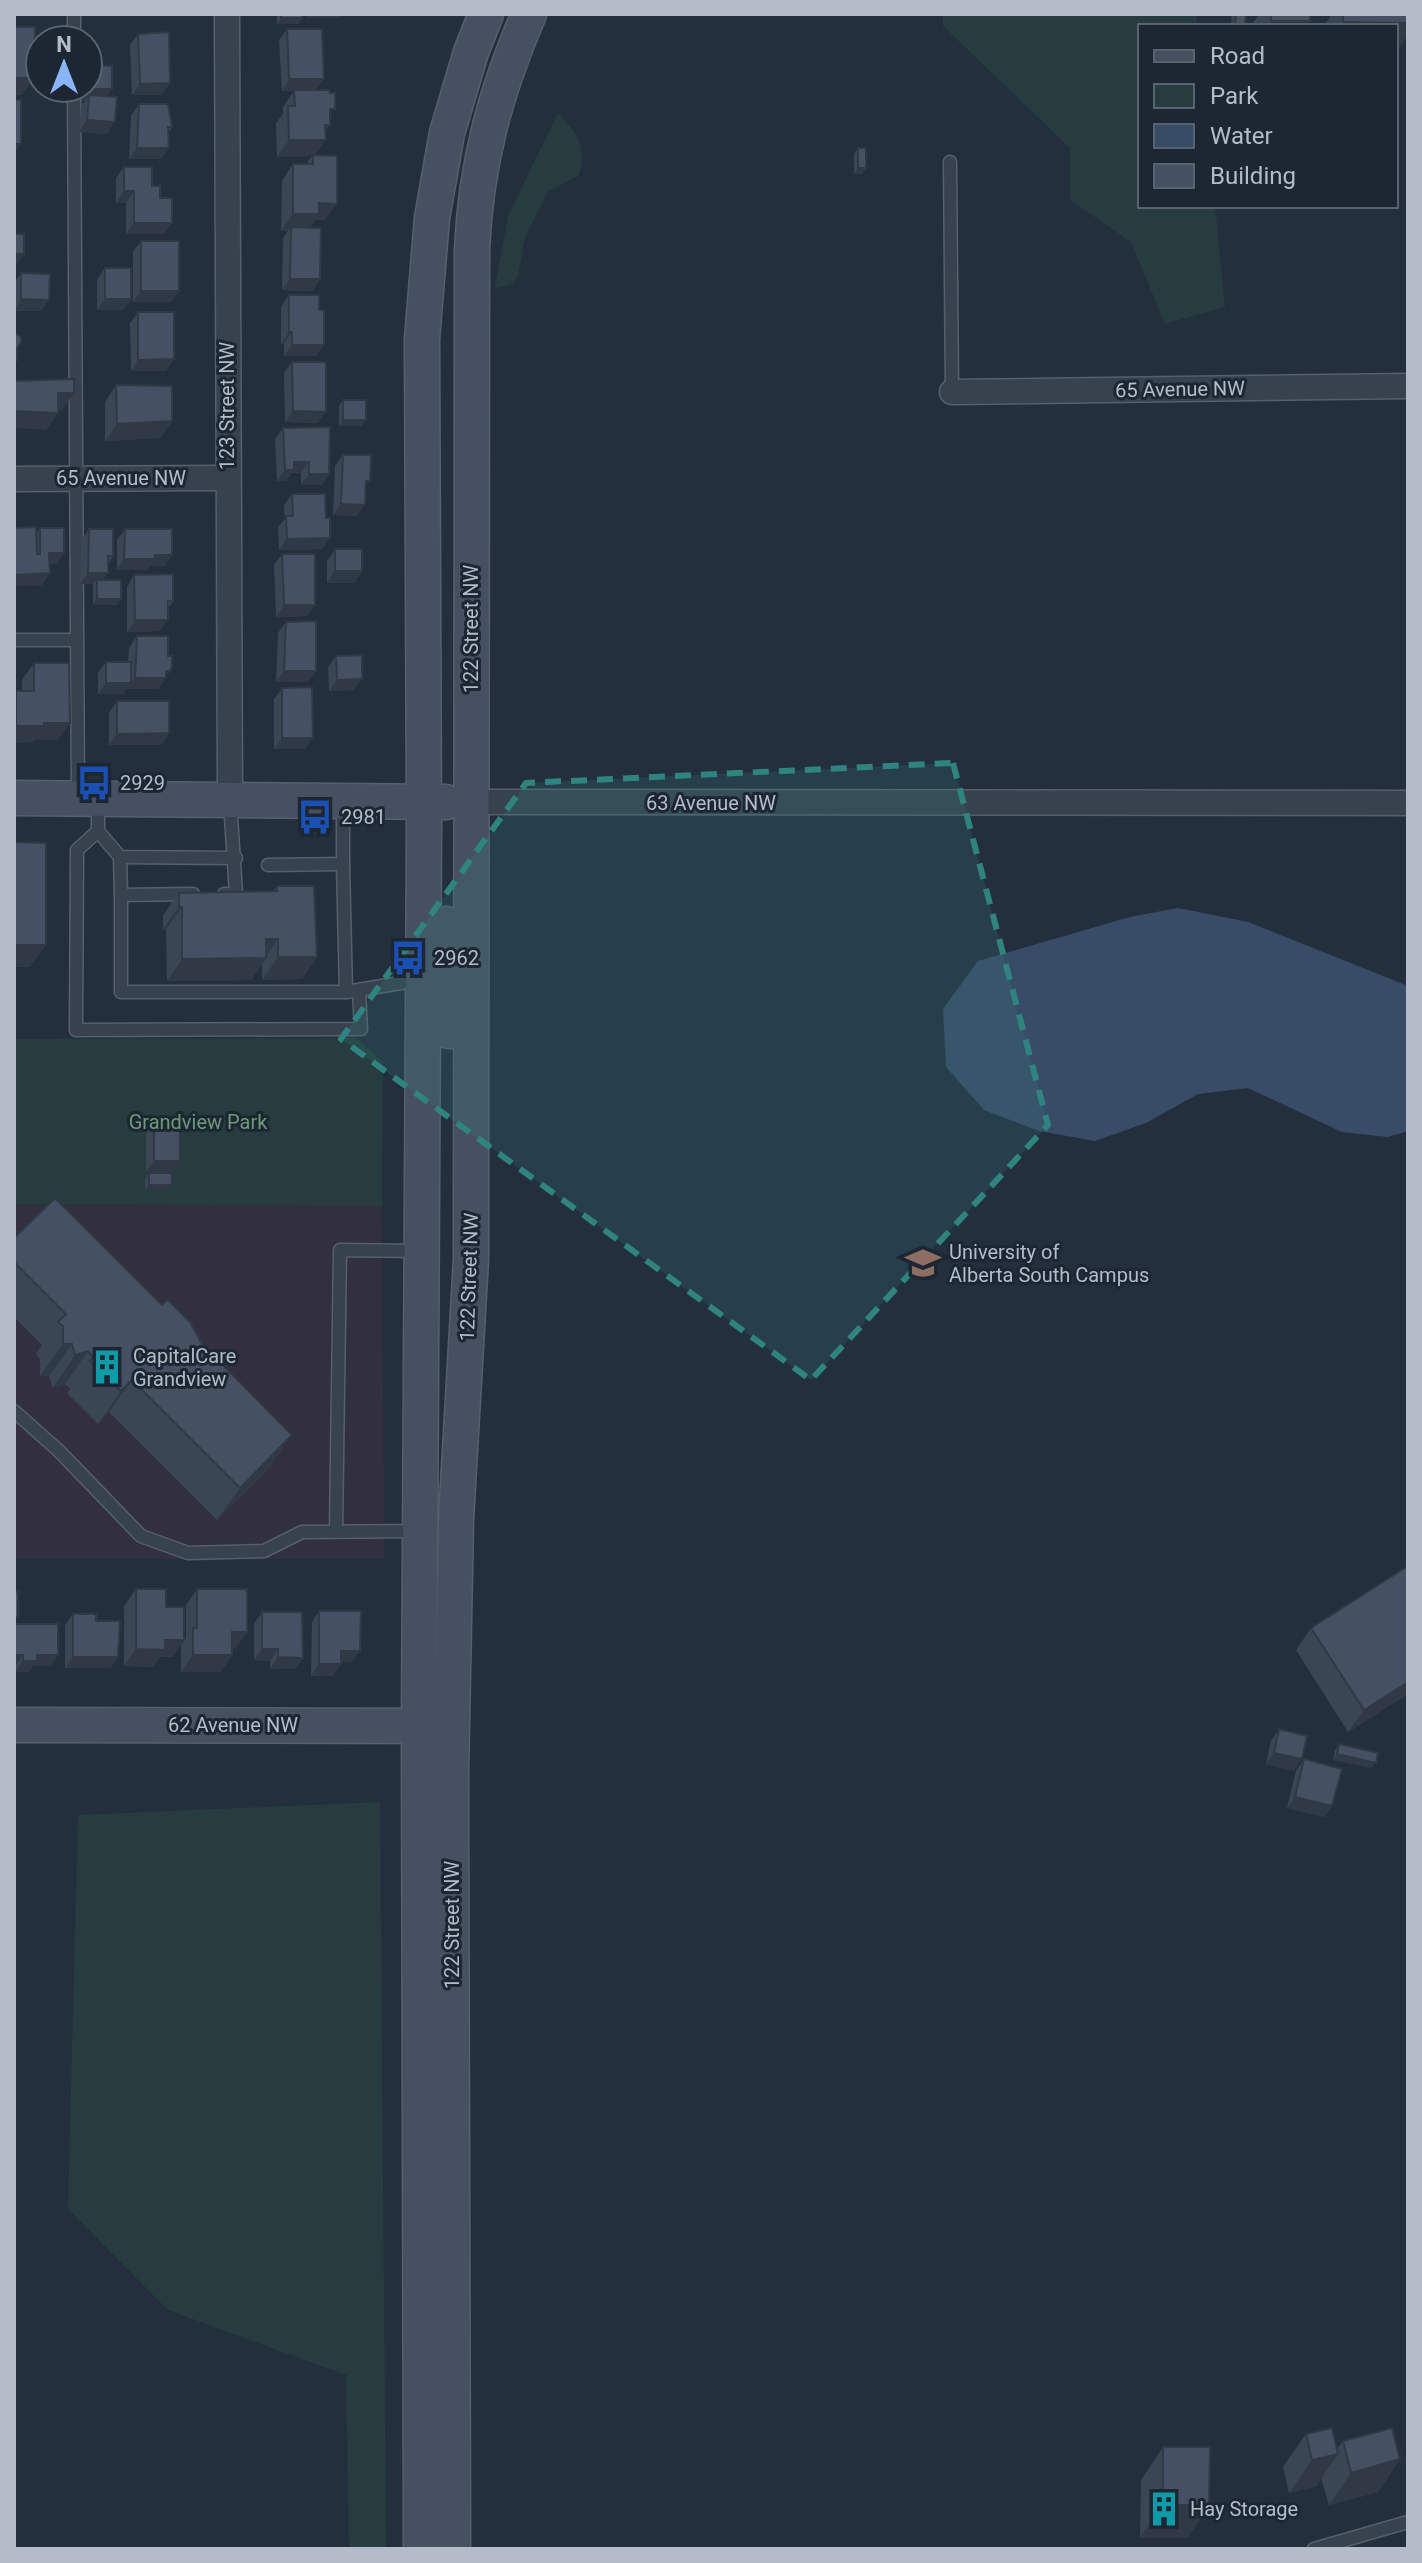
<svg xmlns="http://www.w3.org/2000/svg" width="1422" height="2563" viewBox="0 0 1422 2563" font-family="Roboto,sans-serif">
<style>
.medical{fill:#32303f}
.green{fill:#263c3f}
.water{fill:#394c67}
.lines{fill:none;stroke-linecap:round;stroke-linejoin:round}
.lane-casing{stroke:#565f6c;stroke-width:15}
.street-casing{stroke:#565f6c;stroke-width:27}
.secondary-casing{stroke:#565f6c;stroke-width:37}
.lane{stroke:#38414e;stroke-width:12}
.street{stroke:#38414e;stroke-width:24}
.secondary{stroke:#465061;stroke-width:34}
.wall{fill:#3b4654}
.shaded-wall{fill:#303945}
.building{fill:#455162;stroke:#303945;stroke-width:2}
.marked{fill:#308480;fill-opacity:0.2;stroke:#308480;stroke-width:6;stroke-dasharray:16 10;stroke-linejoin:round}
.labels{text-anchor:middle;stroke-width:6;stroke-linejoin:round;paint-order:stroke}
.street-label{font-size:20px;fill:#b4bcc9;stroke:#1d2633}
.poi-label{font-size:20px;fill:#b4bcc9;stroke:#1d2633;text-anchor:start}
.park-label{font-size:20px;fill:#6b9a76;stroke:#1d2633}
</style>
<rect width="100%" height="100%" fill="#242f3e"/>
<path class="medical" d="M14 1204 382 1206 384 1559H14Z"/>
<g class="green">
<path d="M943 14H1196L1197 26H1140V206H1215L1225 307 1165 324 1131 242 1070 200V148L943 26Z"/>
<path d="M558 113C578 135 587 145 579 175L548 192 525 237 518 276 511 284 495 289 508 216Z"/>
<path d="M357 1038 383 1063 382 1206 14 1204V1039Z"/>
<path d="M380 1802 386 2549H349L346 2375 168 2310 68 2209 78 1815Z"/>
</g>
<path class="water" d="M1178 908 1248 922 1408 986V1131L1388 1137 1342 1132 1248 1088 1198 1094 1146 1123 1095 1141 1039 1131 984 1110 946 1067 943 1009 978 961 1130 917Z"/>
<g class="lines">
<g class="lane-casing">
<g id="lane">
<path d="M74 14V40"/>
<path d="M74 88 78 797"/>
<path d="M950 162 952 392"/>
<path d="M14 640H76"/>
<path d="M98 802V831L120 857 236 858"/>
<path d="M98 831 77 850 76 1030 361 1029 359 991"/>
<path d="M120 857 121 895"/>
<path d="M343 864 346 992"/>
<path d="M268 865 343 864V803"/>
<path d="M193 894 121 895V992H346L419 980"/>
<path d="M224 894H236L230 801"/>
<path d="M14 1411 59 1451 141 1536 188 1553 264 1551 302 1532 420 1531"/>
<path d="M336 1531 340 1250 420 1251"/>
<path d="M1314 2549 1408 2522"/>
</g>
</g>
<g class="street-casing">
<g id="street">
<path d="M227 14 230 798"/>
<path d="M952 392 1408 386"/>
<path d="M14 479 227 478"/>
<path d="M470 802 1408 803"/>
</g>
</g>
<g class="secondary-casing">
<g id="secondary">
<path d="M14 798 446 802"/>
<path d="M446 924 449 1031"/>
<path d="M14 1725 442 1726"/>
<path d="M421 2549 419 1726 424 828 422 339 432 218 447 133 471 52 486 14"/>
<path d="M453 2549 451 1775 456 1520 471 1259 472 249C476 163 495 93 529 14"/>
</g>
</g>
<use href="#lane" class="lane"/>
<use href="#street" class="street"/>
<use href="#secondary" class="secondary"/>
</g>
<g class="wall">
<path d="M277 14H302V18L298 24H277Z"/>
<path d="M1232 14H1246L1244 26H1231Z"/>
<path d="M1259 14H1310L1306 26H1251Z"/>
<path d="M1332 14H1408V34L1396 51V26H1324Z"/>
<path d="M287 29 330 117 325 131 315 155 325 220H315L310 227 320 279 312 291 282 290 283 238 288 231H281L282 181 293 164H306L312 156 277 157 276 123 283 114V107L294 91H282L279 40Z"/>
<path d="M138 34 162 95H132L130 45Z"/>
<path d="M90 65 112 89 107 96V134L79 132 81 106 85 101H82V88H88V68Z"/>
<path d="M139 104 172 127 169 132 161 159H129L131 116Z"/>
<path d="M858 148 866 168 862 174H854V154Z"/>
<path d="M124 167 152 186 160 198 164 234H126V203H116V178Z"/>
<path d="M141 241 179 291 171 302H133V252Z"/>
<path d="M105 268 131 299 123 310H97V280Z"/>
<path d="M21 273 41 311H14V283Z"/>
<path d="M289 295 316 356H284V344H281V307Z"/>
<path d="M138 312 174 359 166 371H131L130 323Z"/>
<path d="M292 362 318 423 285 422 284 373Z"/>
<path d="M116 385 172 421 160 438 105 441V402Z"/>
<path d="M343 400 362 426H339V406Z"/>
<path d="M283 428 329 474 322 485H301V473H291L286 481H277L275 439Z"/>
<path d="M343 455 366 488 357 516 333 515 335 466Z"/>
<path d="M292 494 326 518 330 538 322 549 279 550 278 527 285 519 284 505Z"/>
<path d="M14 528 37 533 40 528 57 564H50L42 585 14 586Z"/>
<path d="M89 529 113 556 108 564 103 580 117 605H93V584H80L81 540Z"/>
<path d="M125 529 172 555 164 566H150L147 570H117V540Z"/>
<path d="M335 549 362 571 354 583H327V561Z"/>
<path d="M282 554 307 616 276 617 274 565Z"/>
<path d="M134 575 173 601 168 608 160 631 127 632V587Z"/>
<path d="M286 622 316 671 308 682H276L278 633Z"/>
<path d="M137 636 168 656 170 671 158 689H127V687L123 694H98V673L106 662H128L129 648Z"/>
<path d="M336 656 354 690 329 691 328 667Z"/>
<path d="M34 663 58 740H34L32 742 14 743V693L16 691H22V680Z"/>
<path d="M282 688 305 749H274V699Z"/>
<path d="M117 701 169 733 161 745H109V713Z"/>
<path d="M277 886 317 957 302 979 262 980V964L251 980 167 981 166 929H163V915L179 893 273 891Z"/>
<path d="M154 1118 172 1172H146V1130Z"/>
<path d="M149 1173 168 1190H145V1179Z"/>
<path d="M14 1238 270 1467 217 1520 109 1412 98 1424 67 1393 70 1389 65 1384 53 1388 49 1376H40V1359L36 1354 42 1345 14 1317Z"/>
<path d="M136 1589 166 1607 184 1640 172 1657H160L153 1667 124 1666V1606Z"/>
<path d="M197 1589 247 1632 235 1649H232V1655L220 1672H181V1645L186 1638V1605Z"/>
<path d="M319 1611 352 1662H341L333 1676H311L312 1622Z"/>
<path d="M262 1612 303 1658 295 1669H270V1661L254 1660V1624Z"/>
<path d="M73 1614 96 1621 118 1657 110 1668H65V1625Z"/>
<path d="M14 1624 58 1655 50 1666H33L29 1672H15V1666H14Z"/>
<path d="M1311 1628 1408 1694 1348 1732 1296 1650Z"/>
<path d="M1279 1729 1294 1771 1266 1764 1271 1741Z"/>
<path d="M1339 1744 1372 1768 1333 1760 1335 1750Z"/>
<path d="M1304 1759 1332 1806 1324 1817 1287 1808 1296 1771Z"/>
<path d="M1306 2434 1337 2449 1343 2441 1400 2459 1378 2492 1329 2505 1321 2478 1316 2486 1289 2493 1283 2467Z"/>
<path d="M1163 2447 1209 2505 1187 2538H1140L1141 2480Z"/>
</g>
<g class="shaded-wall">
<path d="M309 14H342L339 18H306Z"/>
<path d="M281 18H302L298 24H277Z"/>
<path d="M1271 21H1310L1306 26H1267Z"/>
<path d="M1343 22 1408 23V34L1396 51V26H1340Z"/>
<path d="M14 78H34L22 95H14Z"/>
<path d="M289 79H324L316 90 282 91Z"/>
<path d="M170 83 162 95H132L140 84Z"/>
<path d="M90 89H112L104 101 89 95 85 101H82Z"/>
<path d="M87 120 115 122 107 134 79 132Z"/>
<path d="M325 125H330L319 140H326L314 156 277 157 289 140Z"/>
<path d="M14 144H21L14 154Z"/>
<path d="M137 148H169L161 159H129Z"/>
<path d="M858 168H866L862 174H854Z"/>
<path d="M124 191H134L126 203H116Z"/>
<path d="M319 203 337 204 325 220H315L307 231 291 227 288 231H281L293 214Z"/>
<path d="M134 223H172L164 234H126Z"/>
<path d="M14 254H24L14 268Z"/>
<path d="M290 279H320L312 291 282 290Z"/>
<path d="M141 291H179L171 302H133Z"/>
<path d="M21 299 49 300 41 311H14Z"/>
<path d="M105 299H131L123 310H97Z"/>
<path d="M289 332H292L284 344H281Z"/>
<path d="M292 345H324L316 356H284Z"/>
<path d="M174 359 166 371H131L138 360Z"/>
<path d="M58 393H74L62 410H46Z"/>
<path d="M14 411 58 413 46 430 14 428Z"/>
<path d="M293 411 326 412 318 423 285 422Z"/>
<path d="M343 420H366L362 426H339Z"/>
<path d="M172 421 160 438 105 441 117 424Z"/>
<path d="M294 462H309L301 473H291L286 481H277L285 470Z"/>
<path d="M309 474H329L322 485H301Z"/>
<path d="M341 504 365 505 357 516 333 515Z"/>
<path d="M330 538 322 549 279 550 287 539Z"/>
<path d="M49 553H64L57 564H41Z"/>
<path d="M155 555H172L164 566H150L147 570H117L124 559Z"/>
<path d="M335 571H362L354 583H327Z"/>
<path d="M50 573 42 585 14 586V575Z"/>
<path d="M88 573H108L100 584 97 580 93 584H80Z"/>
<path d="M97 599H121L117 605H93Z"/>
<path d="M284 605H315L307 616 276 617Z"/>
<path d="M135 620H168L160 631 127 632Z"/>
<path d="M166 671H170L158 689H127L135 678Z"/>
<path d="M284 671H316L308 682H276Z"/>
<path d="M362 679 354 690 329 691 337 680Z"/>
<path d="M106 683H131L123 694H98Z"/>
<path d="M44 723H70L58 740H34L32 742 14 743V729L16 726Z"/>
<path d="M169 733 161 745H109L117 734Z"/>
<path d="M282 738H313L305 749H274Z"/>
<path d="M179 907H182L166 929H163Z"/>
<path d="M266 939H278L251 980 167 981 182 959Z"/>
<path d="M14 945H46L30 967H14Z"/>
<path d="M278 957H317L302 979 262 980Z"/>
<path d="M154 1161H180L172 1172H146Z"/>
<path d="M149 1185H172L168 1190H145Z"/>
<path d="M63 1344H72L49 1376H40Z"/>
<path d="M88 1351 65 1384 53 1388 75 1355Z"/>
<path d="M132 1380 109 1412 98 1424 121 1391Z"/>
<path d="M292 1435 270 1467 217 1520 240 1488Z"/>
<path d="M232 1632H247L235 1649H220Z"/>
<path d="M165 1640H184L172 1657H160L153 1667 124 1666 136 1649Z"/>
<path d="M262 1649H278L270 1661 254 1660Z"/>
<path d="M341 1651H360L352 1662H333Z"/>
<path d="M14 1655H23L15 1666H14Z"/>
<path d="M37 1655H58L50 1666H33L29 1672H15L23 1661Z"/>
<path d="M193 1655H232L220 1672H181Z"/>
<path d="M73 1657H118L110 1668H65Z"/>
<path d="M278 1657 303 1658 295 1669H270Z"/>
<path d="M319 1664H341L333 1676H311Z"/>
<path d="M1408 1682V1694L1348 1732 1364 1710Z"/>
<path d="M1274 1753 1302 1759 1294 1771 1266 1764Z"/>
<path d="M1337 1754 1376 1763 1372 1768 1333 1760Z"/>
<path d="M1295 1797 1332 1806 1324 1817 1287 1808Z"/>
<path d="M1338 2454 1316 2486 1289 2493 1312 2460Z"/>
<path d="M1400 2459 1378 2492 1329 2505 1351 2473Z"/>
<path d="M1163 2505H1209L1187 2538H1140Z"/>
</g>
<g class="building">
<rect x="281" y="14" width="21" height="4"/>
<path d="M1236 14H1246L1245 25 1235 24Z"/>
<rect x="1271" y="14" width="39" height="7"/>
<path d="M1343 14H1408V23L1343 22Z"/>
<path d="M14 27H35L34 78H14Z"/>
<path d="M287 29H322L324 79H289Z"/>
<path d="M169 32 170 83 140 84 138 34Z"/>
<path d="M90 65 112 66V89H90Z"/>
<path d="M294 90H329L330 93H335V109H330V125H325L326 140H289L288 106H295Z"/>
<path d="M89 95 117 97 115 122 87 120Z"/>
<rect x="14" y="100" width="7" height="44"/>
<path d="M139 104H168L172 127H168L169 148H137Z"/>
<rect x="858" y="148" width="8" height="20"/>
<path d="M313 155 337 156V204L319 203V214H293V164H313Z"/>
<path d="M124 167H152V186H160V198H172V223H134V191H124Z"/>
<path d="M291 227 321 228 320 279H290Z"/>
<rect x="14" y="234" width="10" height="20"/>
<rect x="141" y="241" width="38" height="50"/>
<rect x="105" y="268" width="26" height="31"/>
<path d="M21 273 50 274 49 300 21 299Z"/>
<path d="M289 295H319V310H324V345H292V332H289Z"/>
<path d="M138 312H174V359L138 360Z"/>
<path d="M14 332 21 337V343L17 348V360H14Z"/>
<path d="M292 362H326V412L293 411Z"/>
<path d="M74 379V393H58V413L14 411V381Z"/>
<path d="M116 385 172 386V421L117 424Z"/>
<rect x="343" y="400" width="23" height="20"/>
<path d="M330 427 329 474H309V462H294V470H285L283 428Z"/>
<path d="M343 455H371L370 481H366L365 505 341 504Z"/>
<path d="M292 494H325L326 518H330V538L287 539 286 516H293Z"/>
<path d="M36 527 37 554H40V528H64V553H49L50 573 14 575V528Z"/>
<path d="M89 529H113V556H108V573H88Z"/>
<path d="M125 529H172V555H155V559H124Z"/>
<rect x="335" y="549" width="27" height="22"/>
<path d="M282 554H315V605H284Z"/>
<path d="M173 574V601H168V620H135L134 575Z"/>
<rect x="97" y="580" width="24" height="19"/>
<path d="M316 621V671H284L286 622Z"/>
<path d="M137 636H168V656H172V666L170 671H166V678H135Z"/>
<path d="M362 655V679L337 680 336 656Z"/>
<rect x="106" y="662" width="25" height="21"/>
<path d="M34 663H69L70 723H44V726H16V691H34Z"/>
<path d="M312 687 313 738H282V688Z"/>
<path d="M117 701H169V733L117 734Z"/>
<path d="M14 842 46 843V945H14Z"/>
<path d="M277 886H314L317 957H278V939H266V958L182 959V907H179V893L277 891Z"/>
<rect x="154" y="1118" width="26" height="43"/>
<rect x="149" y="1173" width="23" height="12"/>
<path d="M55 1198 162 1305 167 1299 190 1322 202 1344 292 1435 240 1488 132 1380 121 1391 90 1361 93 1357 88 1351 75 1355 72 1344H63V1326L58 1322 66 1314 14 1262V1238Z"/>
<path d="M1408 1566V1682L1364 1710 1311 1628Z"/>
<path d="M136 1589H166V1607H184V1640H165V1650L136 1649Z"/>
<path d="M197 1589H247V1632H232V1655H193V1628H197Z"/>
<rect x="14" y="1592" width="4" height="25"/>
<path d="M319 1611H361L360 1651H341V1664H319Z"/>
<path d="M262 1612H302L303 1658 278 1657V1649H262Z"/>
<path d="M73 1614H96V1621H120L118 1657H73Z"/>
<path d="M14 1624H58V1655H37V1661H23V1655H14Z"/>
<path d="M1279 1729 1307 1736 1302 1759 1274 1753Z"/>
<path d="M1339 1744 1378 1753 1376 1763 1337 1754Z"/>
<path d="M1304 1759 1342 1769 1332 1806 1295 1797Z"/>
<path d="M1332 2428 1338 2454 1312 2460 1306 2434Z"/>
<path d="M1392 2428 1400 2459 1351 2473 1343 2441Z"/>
<path d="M1163 2447H1210L1209 2505H1163Z"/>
<rect x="1154" y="2548" width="65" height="1"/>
</g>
<path class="marked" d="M953 763 1048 1125 811 1380 341 1039 526 783Z"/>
<defs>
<g id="bus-bare" transform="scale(2.76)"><path d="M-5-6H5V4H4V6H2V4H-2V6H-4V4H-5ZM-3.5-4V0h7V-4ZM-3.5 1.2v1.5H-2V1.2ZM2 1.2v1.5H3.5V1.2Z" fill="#1a4fb4" stroke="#1d2633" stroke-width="2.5" paint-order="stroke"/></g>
<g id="university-bare" transform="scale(2.76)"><path d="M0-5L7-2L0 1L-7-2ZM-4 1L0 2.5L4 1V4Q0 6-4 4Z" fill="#8d6e63" stroke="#1d2633" stroke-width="2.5" paint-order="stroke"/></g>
<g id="building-bare" transform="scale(2.76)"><path d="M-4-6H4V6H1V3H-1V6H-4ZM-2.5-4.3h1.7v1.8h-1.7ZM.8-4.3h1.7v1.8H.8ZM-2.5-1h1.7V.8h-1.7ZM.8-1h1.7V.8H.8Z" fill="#0f9aa8" stroke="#1d2633" stroke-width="2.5" paint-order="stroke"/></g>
</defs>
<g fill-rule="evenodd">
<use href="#bus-bare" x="94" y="783"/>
<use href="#bus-bare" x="315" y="817"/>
<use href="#bus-bare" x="408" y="958"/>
<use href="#university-bare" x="923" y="1263"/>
<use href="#building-bare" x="107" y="1367"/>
<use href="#building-bare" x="1164" y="2509"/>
</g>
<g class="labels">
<g class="street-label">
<text transform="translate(1180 389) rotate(-1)" y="7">65 Avenue NW</text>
<text transform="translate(227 406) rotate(-90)" y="7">123 Street NW</text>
<text x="121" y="485">65 Avenue NW</text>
<text transform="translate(471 629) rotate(-90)" y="7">122 Street NW</text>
<text x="711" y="810">63 Avenue NW</text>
<text transform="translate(469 1277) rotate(-88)" y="7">122 Street NW</text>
<text x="233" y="1732">62 Avenue NW</text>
<text transform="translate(452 1925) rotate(-90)" y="7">122 Street NW</text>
</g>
<g class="poi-label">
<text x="120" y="790">2929</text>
<text x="341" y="824">2981</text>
<text x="434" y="965">2962</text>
<text x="949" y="1259">University of<tspan x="949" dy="23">Alberta South Campus</tspan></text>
<text x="133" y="1363">CapitalCare<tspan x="133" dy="23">Grandview</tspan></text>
<text x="1190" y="2516">Hay Storage</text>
</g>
<g class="park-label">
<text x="198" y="1129">Grandview Park</text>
</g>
</g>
<rect width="1422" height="2563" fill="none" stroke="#b4bcc9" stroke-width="32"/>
<rect x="1138" y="24" width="260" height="184" fill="#1d2633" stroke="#59626f" stroke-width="2"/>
<rect x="1154" y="50" width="40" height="12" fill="#465061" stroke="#59626f" stroke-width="2"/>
<text x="1210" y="64" font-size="24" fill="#b4bcc9">Road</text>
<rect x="1154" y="84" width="40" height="24" fill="#263c3f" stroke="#59626f" stroke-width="2"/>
<text x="1210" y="104" font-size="24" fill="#b4bcc9">Park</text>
<rect x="1154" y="124" width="40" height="24" fill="#394c67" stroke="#59626f" stroke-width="2"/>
<text x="1210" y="144" font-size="24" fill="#b4bcc9">Water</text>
<rect x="1154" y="164" width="40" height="24" fill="#455162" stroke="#59626f" stroke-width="2"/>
<text x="1210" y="184" font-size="24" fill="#b4bcc9">Building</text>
<g transform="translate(64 64)"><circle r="38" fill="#1d2633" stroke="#59626f" stroke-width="2"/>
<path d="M0-6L14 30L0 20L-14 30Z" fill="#8ab4f8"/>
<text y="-12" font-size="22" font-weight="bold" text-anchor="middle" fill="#b4bcc9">N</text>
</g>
</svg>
